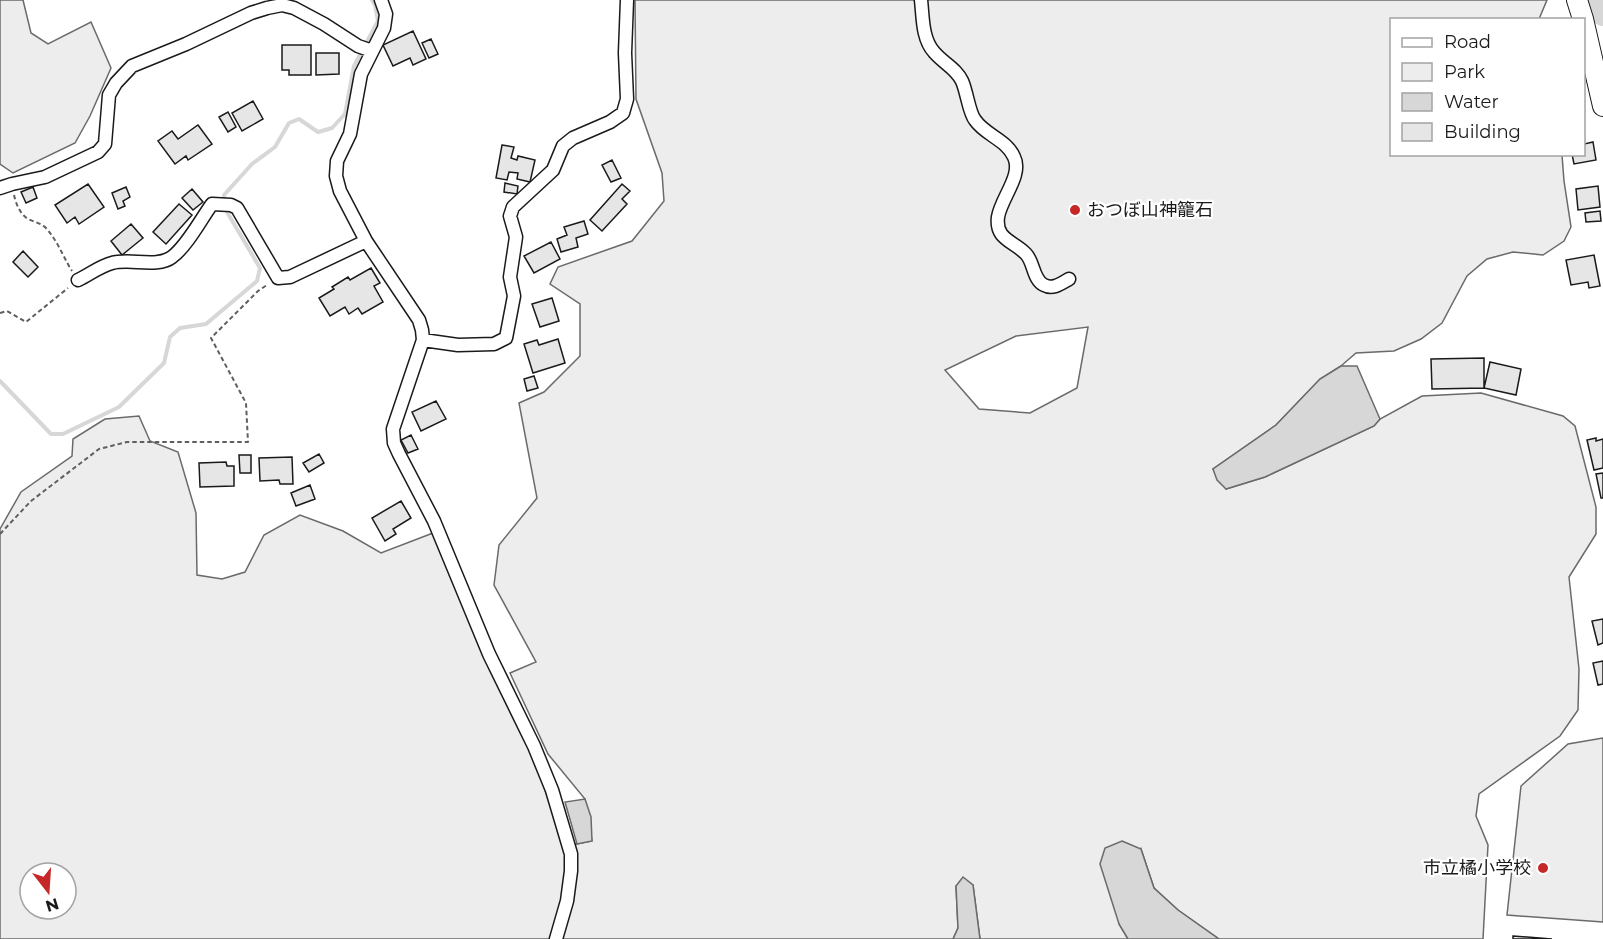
<svg xmlns="http://www.w3.org/2000/svg" width="1603" height="939" font-family="Montserrat,'Noto Sans JP',sans-serif">
	<rect width="100%" height="100%" fill="#fff"/>
	<path fill="#ededed" stroke="#6a6a6a" stroke-width="1.5" fill-rule="evenodd" d="M0,0h23l8,33 17,11 43,-22 20,46 -21,48 -15,27 -62,30 -13,-9z
		M635,0h912l-8,19 -147,1v134l170,1 2,26 7,46 -7,14 -21,14 -30,-3 -26,7 -20,17 -25,47 -21,16 -27,12 -38,2 -15,13 -21,13 -44,46 -63,44 13,20 39,-12 109,-51 6,-7 42,-23 59,-3 82,23 12,10 21,81v27l-27,43 10,92 -1,41 -18,26 -81,58 -3,22 12,29 -5,94h-264l-41,-29 -24,-22 -13,-39 -22,75 9,15h-148l-7,-54 -17,1 2,42 -5,11h-953v-410l21,-37 51,-36 1,-17 32,-20 34,-3 11,25 28,11 18,61 1,62 25,4 23,-7 19,-37 36,-20 43,16 38,22 52,-20 98,215 32,96h14l15,-3 -7,-42 -37,-45 -38,-81 26,-11 -42,-77 5,-40 38,-47 -18,-95 25,-11 36,-36v-52l-30,-20 8,-17 74,-26 32,-40 -2,-28 -26,-74zM1088,327l-11,61 -47,25 -51,-4 -34,-39 71,-34zM30,873h36v36h-36z
		M1603,738v184l-96,-7 14,-129 47,-42z"/>
	<path fill="#d7d7d7" stroke="#6a6a6a" stroke-width="1.5" d="M1341,366h16l23,53 -6,7 -109,51 -39,12 -9,-9 -4,-11 63,-44 44,-46z
		M585,799l6,18 1,24 -15,3 -12,-42z
		M1122,841l19,8 13,39 24,22 41,29h-91l-9,-15 -19,-60 5,-16z
		M963,877l10,8 7,54h-27l5,-11 -2,-42z"/>
	<g fill="none" stroke-linecap="round" stroke-linejoin="round">
		<path stroke="#d7d7d7" stroke-width="4" d="M0,381l51,53h12l56,-27 45,-44 6,-26 10,-9 26,-4 51,-43 3,-13 -33,-56 -3,-17 28,-31 23,-17 14,-24 10,-4 19,13 14,-4 13,-14 9,-48 24,-45 -3,-16 -3,-5"/>
		<path stroke="#d7d7d7" stroke-width="24" d="M1598,0l5,14"/>
	</g>
	<path fill="#e6e6e6" stroke="#1a1a1a" stroke-width="1.5" d="M413,31l13,28 -13,6 -3,-7 -17,8 -10,-21z
		M431,39l7,15 -9,4 -7,-15z
		M282,45h29v30h-22v-5h-7z
		M316,53h23v21l-23,1z
		M253,101l10,18 -21,12 -10,-18z
		M228,112l8,15 -8,5 -9,-15z
		M198,125l14,19 -24,16 -2,-4 -11,8 -17,-23 14,-10 6,8z
		M1593,142l3,18 -22,4 -2,-10h12v-10z
		M502,145l12,2 -3,11 6,2 1,-4 17,4 -5,22 -13,-3 1,-6 -9,-1 -2,8 -11,-2z
		M612,160l9,18 -10,4 -9,-17z
		M505,183l13,3 -1,8 -13,-2z
		M88,184l16,23 -25,17 -4,-7 -8,6 -12,-18z
		M622,184l8,7 -8,8 5,5 -25,27 -12,-11z
		M1598,186l2,21 -22,3 -2,-21z
		M33,187l4,11 -11,5 -5,-11z
		M126,187l4,10 -7,4 2,5 -7,3 -6,-16z
		M192,189l11,13 -10,8 -11,-12z
		M179,204l13,11 -26,29 -13,-12z
		M1600,211l1,10 -15,1 -1,-9z
		M584,221l4,13 -12,4 2,9 -17,5 -4,-13 10,-4 -3,-8z
		M131,224l12,14 -21,17 -11,-14z
		M551,242l9,17 -26,14 -10,-17z
		M23,251l15,16 -10,10 -15,-15z
		M1594,255l6,31 -11,2 -1,-6 -17,3 -5,-25z
		M371,268l9,15 -6,3 9,16 -21,12 -4,-6 -9,6 -4,-7 -15,9 -11,-18 15,-9 -2,-2 16,-10 2,3z
		M552,298l7,23 -19,6 -8,-23z
		M558,339l7,24 -32,10 -9,-29 13,-4 2,5z
		M1484,358v30l-52,1 -1,-30z
		M1490,362l31,7 -5,26 -32,-7z
		M534,376l4,12 -11,3 -3,-12z
		M436,401l10,18 -25,12 -9,-19z
		M411,435l7,14 -10,4 -7,-13z
		M1596,438v3l7,-2v29l-9,2 -7,-30z
		M319,454l5,9 -15,9 -6,-9z
		M239,455h12v18h-11z
		M292,457l1,27h-13l-1,-4 -19,1 -1,-23z
		M226,462l1,4h7v20l-34,1 -1,-24z
		M1603,473v25h-2l-5,-24z
		M310,485l5,14 -19,7 -5,-13z
		M401,501l10,17 -18,11 3,5 -11,7 -13,-23z
		M1603,619v24l-5,2 -6,-24z
		M1603,661v23l-5,1 -5,-22z
		M1513,936l39,3h-39z"/>
	<g fill="none" stroke-linecap="round" stroke-linejoin="round">
		<g stroke="#1a1a1a" stroke-width="15">
			<path id="minor" d="M381,0l5,14 -2,14 -23,46 -11,60 -13,27 -1,15 4,15 26,50 53,79 3,10 1,10 -30,89 1,14 5,11 35,67 55,133 45,92 18,44 19,64v17l-4,30 -11,38
				M921,0c2,17 1,39 13,52 9,11 22,16 28,29 5,11 7,32 13,39 10,15 32,20 39,37 9,18 -13,41 -16,60 -3,23 16,24 28,37 8,8 7,26 18,31 9,5 18,-2 25,-6
				M0,188l12,-4 33,-7 53,-25 7,-8 4,-49 7,-12 16,-17 54,-22 65,-31 16,-5 15,-3 12,3 30,16 34,22 14,5
				M78,280c11,-5 22,-14 34,-17 17,-5 46,5 60,-6 15,-11 29,-38 40,-53l19,1 6,3 41,70 12,-1 76,-36
				M423,340l35,5 36,-1 12,-6 8,-42 -4,-19 6,-40 -6,-21 3,-9 40,-37 10,-24 10,-8 37,-16 13,-9 4,-14 -2,-46 2,-53"/>
		</g>
		<g stroke="#1a1a1a" stroke-width="22">
			<path id="trunk" d="M1577,0l6,19 20,87"/>
		</g>
		<path stroke="#5f5f5f" stroke-width="2" stroke-dasharray="4.5 3" stroke-linecap="butt" d="M14,195c2,9 6,19 14,24 6,3 12,4 17,8 13,14 17,28 27,44
			M0,313l7,-2 19,11 42,-34
			M0,534l31,-33 68,-52 28,-7h121l-2,-39 -35,-65 47,-47 9,-6"/>
		<use href="#minor" stroke="#fff" stroke-width="12"/>
		<use href="#trunk" stroke="#fff" stroke-width="20"/>
	</g>
	<g fill="#c62828" stroke="#fff" stroke-width="2">
		<circle cx="1075" cy="210" r="6"/>
		<circle cx="1543" cy="868" r="6"/>
	</g>
	<g text-anchor="middle" dominant-baseline="central" stroke-width="4.5" stroke-linejoin="round" paint-order="stroke">
		<g font-size="18" fill="#1a1a1a" stroke="#fff" text-anchor="start">
			<text x="1087" y="210">おつぼ山神籠石</text>
			<text x="1531" y="868" text-anchor="end">市立橘小学校</text>
		</g>
	</g>
	<rect x="1390" y="18" width="195" height="138" fill="#ffffff" stroke="#a3a3a3" stroke-width="1.5"/>
	<rect x="1402" y="38" width="30" height="9" fill="#ffffff" stroke="#a3a3a3" stroke-width="1.5"/>
	<text x="1444" y="48" font-size="18" fill="#1a1a1a">Road</text>
	<rect x="1402" y="63" width="30" height="18" fill="#ededed" stroke="#a3a3a3" stroke-width="1.5"/>
	<text x="1444" y="78" font-size="18" fill="#1a1a1a">Park</text>
	<rect x="1402" y="93" width="30" height="18" fill="#d7d7d7" stroke="#a3a3a3" stroke-width="1.5"/>
	<text x="1444" y="108" font-size="18" fill="#1a1a1a">Water</text>
	<rect x="1402" y="123" width="30" height="18" fill="#e6e6e6" stroke="#a3a3a3" stroke-width="1.5"/>
	<text x="1444" y="138" font-size="18" fill="#1a1a1a">Building</text>
	<g transform="translate(48 891) rotate(163)"><circle r="28" fill="#ffffff" stroke="#a3a3a3" stroke-width="1.5"/>
	<path d="M0-4.5L10 22L0 15L-10 22Z" fill="#c62828"/>
	<text y="-9" font-size="16" font-weight="bold" text-anchor="middle" fill="#1a1a1a">N</text>
	</g>
</svg>
